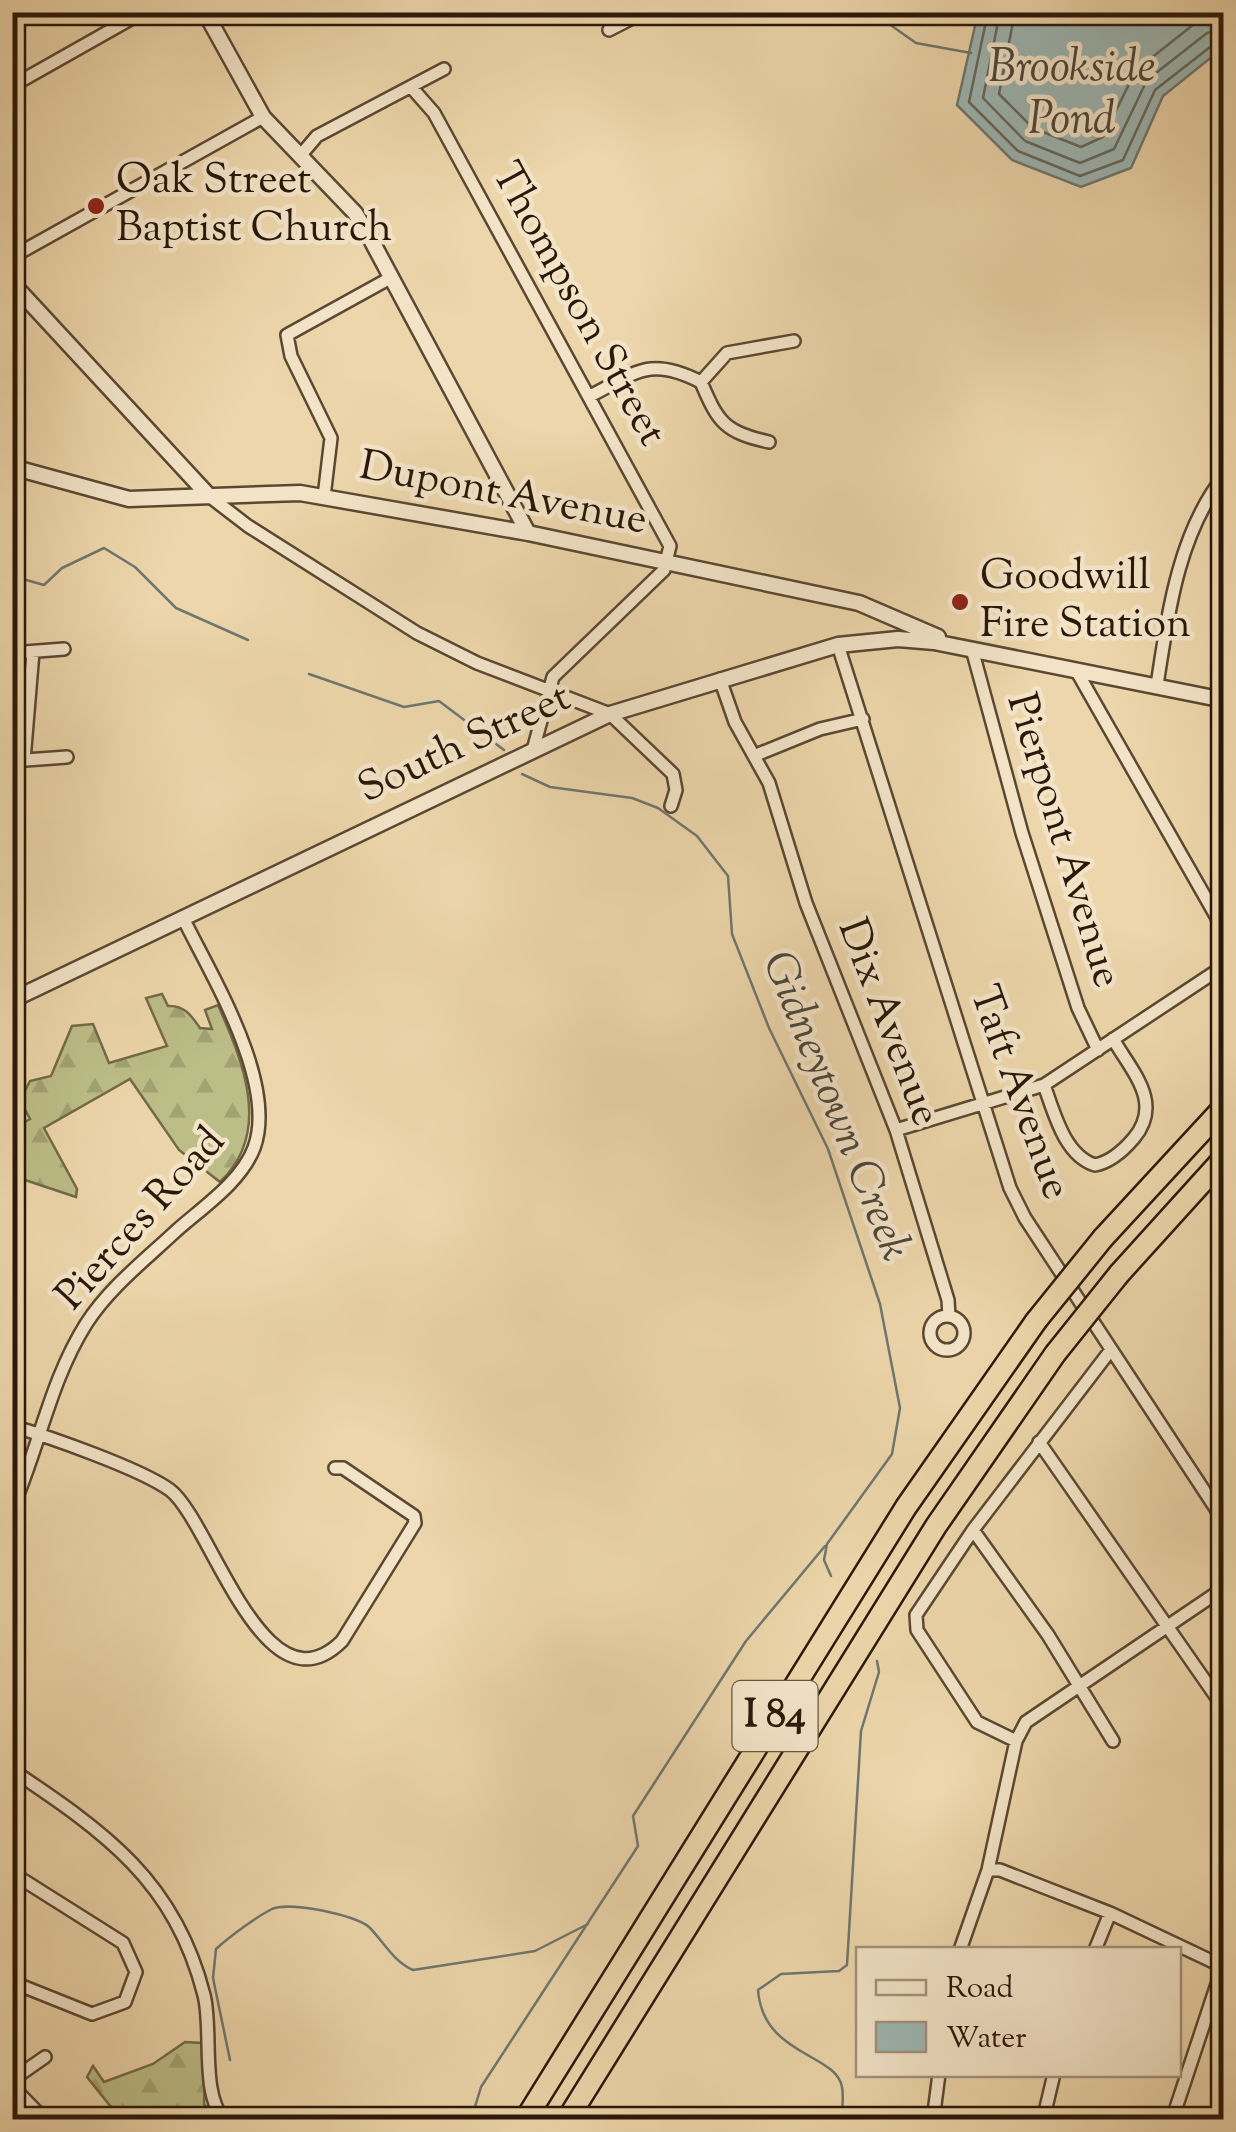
<svg xmlns="http://www.w3.org/2000/svg" width="1236" height="2132" font-family="'Sorts Mill Goudy',serif">
	<defs>
		<pattern id="forest-firs" width="22" height="20" patternUnits="userSpaceOnUse" patternTransform="scale(2.5)"><rect width="22" height="20" fill="#bcbd87"/><path d="M5 1l3.5 6h-7zM16 11l3.5 6h-7z" fill="#a2a273"/></pattern>
	</defs>
	<rect width="100%" height="100%" fill="#edd6ab"/>
	<filter id="stains"><feTurbulence type="fractalNoise" baseFrequency=".002" numOctaves="4"/><feColorMatrix values="0 0 0 0 .2 0 0 0 0 .09 0 0 0 0 .02 0 0 0 .5 -.17"/></filter>
	<radialGradient id="worn" r=".72"><stop offset=".6" stop-color="#630" stop-opacity="0"/><stop offset="1" stop-color="#630" stop-opacity=".3"/></radialGradient>
	<path fill="url(#forest-firs)" stroke="#736a48" stroke-width="2.5" d="M162,994l6,12c16,-1 23,9 32,22l12,1 -7,-19 13,-5c26,59 54,128 2,177l-41,-32 -49,-71 -86,49 33,61 -1,8 -63,-21 -1,-47 18,-10 -10,-19 10,-19 21,-5 21,-50 21,-2 16,39 58,-17 -21,-48z
		M185,2042l17,1 4,11 -2,50 11,15h-110l6,-12 -24,-30 6,-11 11,16 49,-18z"/>
	<path fill="#9db7b4" stroke="#6f7770" stroke-width="2.5" d="M978,13h245v35l-60,48 -32,72 -50,19 -69,-27 -55,-55z"/>
	<g fill="none" stroke-linecap="round" stroke-linejoin="round">
		<path stroke="#64685e" stroke-width="2.5" d="M988,12l-19,90 49,49 62,25 43,-16 32,-70 59,-46 10,-2
			M1000,12l-17,86 42,43 55,22 34,-14 33,-69 60,-47 17,-4
			M1015,12l-16,82 34,34 48,19 22,-10 33,-67 62,-49 26,-7"/>
		<path stroke="#6f7770" stroke-width="2.5" d="M872,12l44,31 55,10
			M12,576l32,9 18,-17 42,-20 31,19 41,41 72,32
			M309,674l95,33 35,-6 65,49
			M522,774l28,13 82,11 26,10 39,28 31,40 4,58 37,94 59,121 52,155 20,104 -8,46 -65,90 -3,16 7,16
			M230,2060l-17,-82 3,-29c13,-12 40,-32 56,-40 17,-8 84,6 97,18 15,15 24,34 44,43l122,-19 53,-27
			M471,2120l10,-33 157,-241 -5,-30 113,-175 79,-95
			M841,2120c1,-10 3,-23 1,-33 -6,-34 -79,-31 -84,-97l23,-16 58,-3 8,-6 14,-234 18,-59 -2,-11"/>
		<g stroke="#5b4832" stroke-width="16">
			<path id="minor" d="M609,30l35,-18
				M12,86l131,-74
				M412,88l22,25 236,433 -6,24 -111,107 -20,73
				M300,156l17,-20 127,-67
				M12,257l251,-140
				M701,382l26,-29 67,-12
				M590,396c47,-24 60,-40 111,-14 17,40 23,50 68,60
				M209,496l39,30 169,107 60,30 133,51 63,60 3,16 -5,16
				M324,497l7,-59 -40,-82 -4,-21 105,-58
				M838,645l172,543 15,30 199,303
				M972,649l50,184 56,175 20,42
				M12,653l52,-4
				M1076,670l148,260
				M720,679l15,43 34,61 37,120 90,227 52,170 1,16
				M1157,685c11,-71 21,-151 67,-209
				M756,755l64,-26 43,-10
				M24,760l9,-108
				M12,761l55,-4
				M1044,1085c10,27 20,70 51,80 16,-3 28,-14 39,-27 29,-35 -1,-65 -21,-99
				M896,1130l148,-45 180,-119
				M1224,1208v20
				M930 1333a17 17 0 1 1 34 0a17 17 0 1 1-34 0Z
				M12,1426c38,11 129,43 158,64 41,31 94,228 172,151l73,-118 -1,-7 -71,-48h-8
				M1039,1442l185,266
				M12,1509c27,-61 38,-128 74,-185 23,-36 59,-64 90,-93 27,-24 65,-49 78,-83 24,-65 -43,-173 -71,-230
				M973,1530l75,105 65,106
				M1016,1741l-39,-19 -60,-92 -1,-15 57,-85 137,-179
				M12,1770c93,62 163,111 192,225 9,35 -4,101 21,125
				M988,1870h12l110,43 114,54
				M12,1873l111,70 13,29 -11,30 -33,12 -80,-32
				M960,1950l28,-80 28,-129 10,-19 198,-134
				M1095,1950l15,-37
				M12,2080l33,-23
				M12,2086l33,34
				M933,2120l6,-46
				M1043,2120l11,-46
				M1172,2120l51,-154"/>
		</g>
		<g stroke="#5b4832" stroke-width="19">
			<path id="tertiary" d="M205,12l58,105 92,96 13,21 160,299
				M12,283l197,213
				M12,467l117,32 171,-6 228,40 331,70 79,34
				M12,1000l598,-286 228,-69 60,-6 36,3 290,58"/>
		</g>
		<g stroke="#2a1809" stroke-width="25">
			<path id="motorway" d="M1103,1238l121,-131
				M1119,1274l105,-116
				M525,2120l381,-613 130,-186
				M567,2120l369,-594 119,-172"/>
		</g>
		<use href="#minor" stroke="#f3e4c8" stroke-width="11"/>
		<use href="#tertiary" stroke="#f3e4c8" stroke-width="14"/>
		<use href="#motorway" stroke="#edd6ab" stroke-width="20"/>
		<g stroke="#2a1809" stroke-width="25" stroke-linecap="butt">
			<path id="motorway-bridge" d="M1036,1321l67,-83
				M1055,1354l64,-80"/>
		</g>
		<use href="#motorway-bridge" stroke="#edd6ab" stroke-width="20"/>
	</g>
	<g fill="#8f2418" stroke="#f3e4c8" stroke-width="4">
		<circle cx="96" cy="206" r="10"/>
		<circle cx="960" cy="602" r="10"/>
	</g>
	<g text-anchor="middle" dominant-baseline="central" stroke-width="9" stroke-linejoin="round" paint-order="stroke">
		<rect fill="#f3e4c8" stroke="#665542" stroke-width="2.5" x="732.5" y="1681" width="85" height="70" rx="8"/>
		<g font-size="40" font-weight="bold" fill="#2a1809">
			<text x="775" y="1716">I 84</text>
		</g>
		<g font-size="42" fill="#2a1809" stroke="#f3e4c8" text-anchor="start">
			<text x="116" y="182">Oak Street<tspan x="116" dy="48">Baptist Church</tspan></text>
			<text x="980" y="578">Goodwill<tspan x="980" dy="48">Fire Station</tspan></text>
		</g>
		<g font-size="42" fill="#2a1809" stroke="#f3e4c8">
			<text transform="translate(577 305) rotate(61)">Thompson Street</text>
			<text transform="translate(503 495) rotate(11)">Dupont Avenue</text>
			<text transform="translate(465 745) rotate(-25)">South Street</text>
			<text transform="translate(1062 841) rotate(73)">Pierpont Avenue</text>
			<text transform="translate(887 1023) rotate(69)">Dix Avenue</text>
			<text transform="translate(1018 1093) rotate(70)">Taft Avenue</text>
			<text transform="translate(142 1220) rotate(-48)">Pierces Road</text>
		</g>
		<g font-size="45" font-style="italic" fill="#4c483c" stroke="#f3e4c8">
			<text x="1072" y="69">Brookside<tspan x="1072" dy="52">Pond</tspan></text>
			<text transform="translate(834 1107) rotate(68)">Gidneytown Creek</text>
		</g>
	</g>
	<rect width="1236" height="2132" fill="none" stroke="#edd6ab" stroke-width="50"/>
	<rect x="15" y="15" width="1206" height="2102" fill="none" stroke="#2a1809" stroke-width="5"/>
	<rect x="25" y="25" width="1186" height="2082" fill="none" stroke="#2a1809" stroke-width="2.5"/>
	<rect x="856" y="1947" width="325" height="130" fill="#f3e4c8" stroke="#a3927c" stroke-width="2.5"/>
	<rect x="876" y="1980" width="50" height="15" fill="#f3e4c8" stroke="#a3927c" stroke-width="2.5"/>
	<text x="946" y="1997" font-size="30" fill="#2a1809">Road</text>
	<rect x="876" y="2022" width="50" height="30" fill="#9db7b4" stroke="#a3927c" stroke-width="2.5"/>
	<text x="946" y="2047" font-size="30" fill="#2a1809">Water</text>
	<rect width="100%" height="100%" filter="url(#stains)"/>
	<rect width="100%" height="100%" fill="url(#worn)"/>
</svg>
